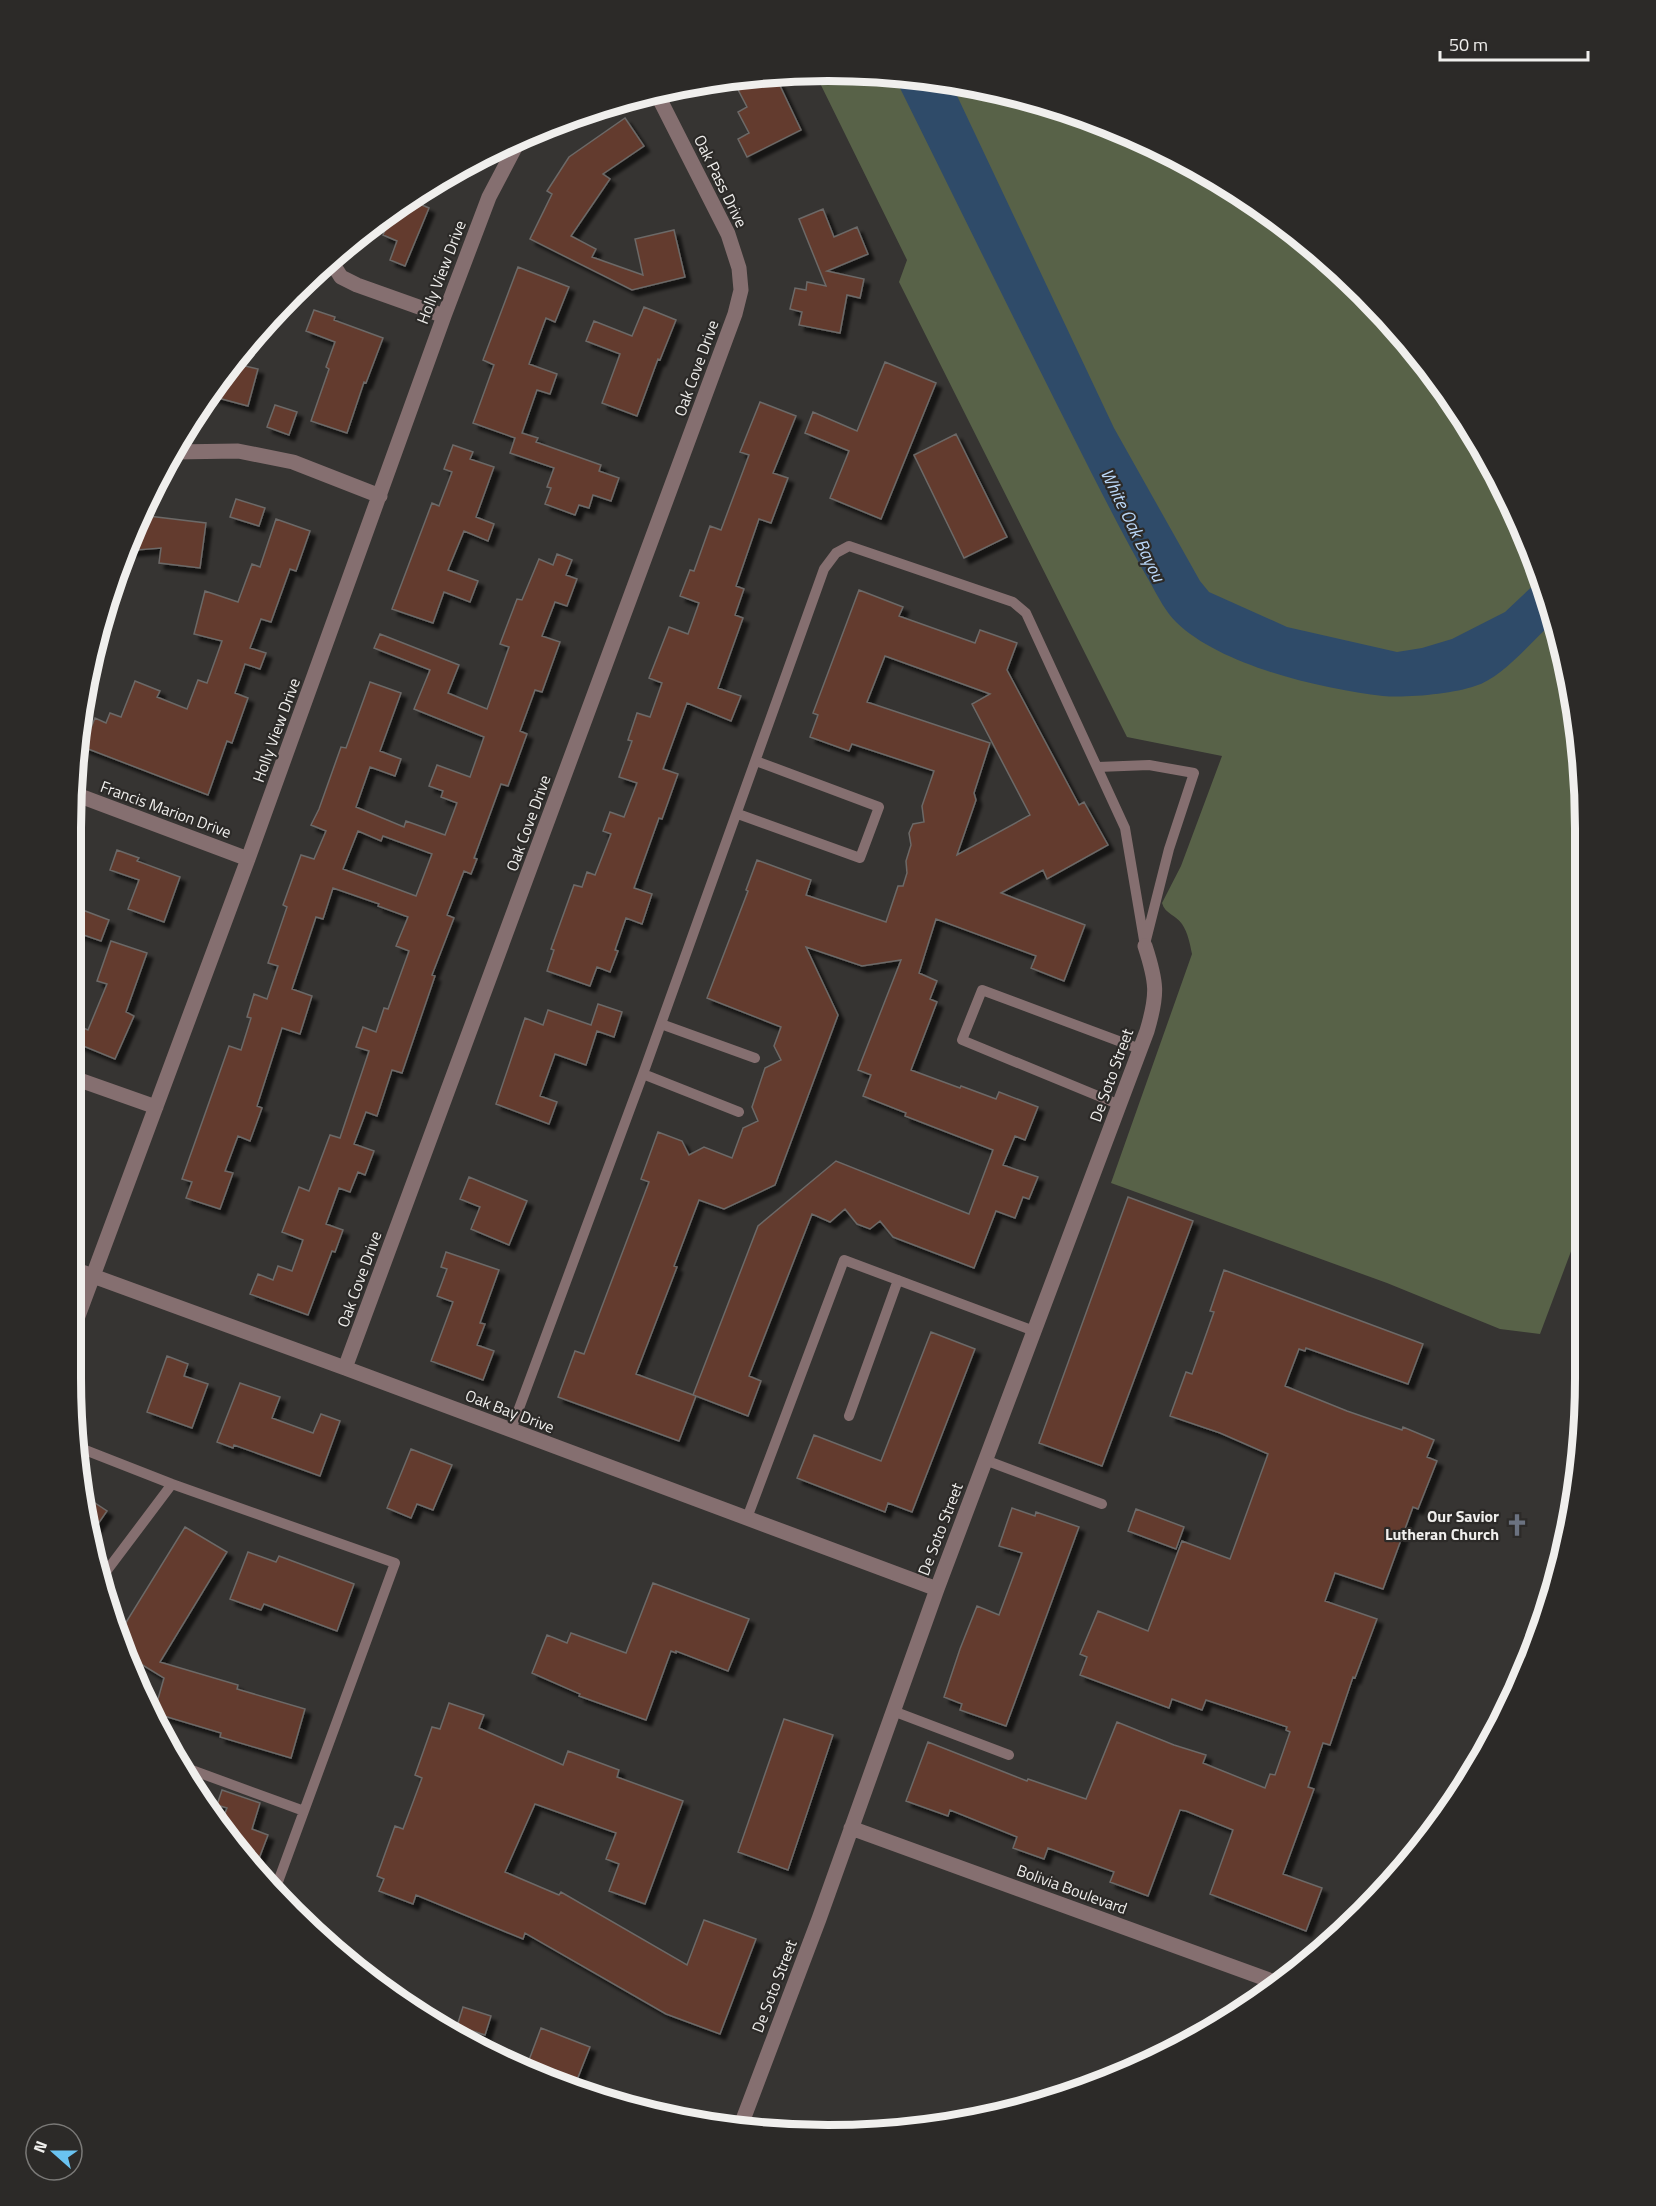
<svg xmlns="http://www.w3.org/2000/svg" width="1656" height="2206" font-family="'Titillium Web',sans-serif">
	<defs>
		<filter id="shadow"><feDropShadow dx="5.5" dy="5.5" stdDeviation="1.5" flood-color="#0009"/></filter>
	</defs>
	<rect width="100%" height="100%" fill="#363432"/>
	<path fill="#586248" d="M815,73l112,4 145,34 135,61 121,87 101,108 99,171 51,191 3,493 -42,112 -40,-5 -113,-46 -276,-100 81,-229c-2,-10 -4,-21 -10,-30 -6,-9 -17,-10 -20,-21l19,-37 41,-110 -95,-19 -228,-455 8,-22z"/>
	<path fill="#2f4b69" d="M894,76l33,1 24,6 163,345 86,153 9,11 78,35 110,25 25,-4 30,-9 53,-27 34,-32 12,44c-21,19 -49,54 -76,62 -22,8 -69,12 -92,10 -61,-7 -162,-30 -207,-74 -10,-10 -18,-25 -25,-38 -21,-36 -40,-73 -59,-110 -67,-132 -132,-265 -198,-398z"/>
	<path fill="#633b2d" stroke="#6c6967" stroke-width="1.5" fill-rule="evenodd" filter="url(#shadow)" d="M774,73l27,57 -54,27 -9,-18 11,-6 -11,-21 9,-5 -14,-27z
		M625,118l19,28 -41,28 7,5 -39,57 25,13 -4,8 51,18 -8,-36 39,-9 11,47 -53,13 -102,-51 22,-45 -5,-3 22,-34z
		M410,200l19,8 -24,58 -15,-6 7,-19 -14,-6 10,-24z
		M823,209l11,28 23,-10 11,27 -41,17 37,8 -4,19 -13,-3 -7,38 -41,-8 3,-13 -12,-3 5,-21 11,2 1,-8 19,4 -27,-67z
		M518,267l51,20 -14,35 -9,-4 -17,46 28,10 -7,20 -13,-4 -15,43 16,5 -2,4 65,23 -2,6 20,7 -8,23 -18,-6 -4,13 -10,-3 -4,10 -30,-11 6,-16 -4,-1 7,-19 -44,-15 5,-15 -42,-15 21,-58 -11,-5z
		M644,307l32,13 -16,40 -2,-1 -21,57 -35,-13 18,-49 -34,-13 8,-20 38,15z
		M314,310l21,7 -1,3 49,18 -17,45 -2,-1 -17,51 -36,-12 18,-52 -3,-2 9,-25 -29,-11z
		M885,362l51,21 -55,136 -51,-21 19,-47 -44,-18 8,-21 44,19z
		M232,363l26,6 -10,37 -41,-11z
		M760,402l36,14 -23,57 15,5 -17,45 -12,-4 -23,67 8,3 -9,26 8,3 -25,70 23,8 -10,25 -44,-18 -24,66 15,5 -16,45 -3,-1 -25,70 18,6 -10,30 -16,-6 -11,32 3,1 -8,21 -13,-5 -7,19 -43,-15 7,-21 -3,-1 23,-64 8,2 5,-15 8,3 16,-41 -8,-3 7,-19 14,5 13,-34 -18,-6 13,-36 -4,-1 9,-27 13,4 12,-34 -13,-5 20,-51 19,7 11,-31 -19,-7 10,-26 4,1 16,-45 11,4 28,-75 -9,-3z
		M275,405l22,7 -8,23 -22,-8z
		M956,434l51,103 -43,21 -50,-103z
		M453,445l20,7 -3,7 24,8 -18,50 18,7 -6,17 -24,-10 -16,39 30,11 -8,21 -26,-10 -11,31 -41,-14 40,-106 7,3 13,-34 -8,-3z
		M236,499l29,9 -6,18 -29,-9z
		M140,515l66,8 -6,45 -41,-5 2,-15 -37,3z
		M276,519l34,12 -14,40 -6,-2 -19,53 -10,-3 -11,29 16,5 -6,16 -15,-5 -10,29 13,5 -16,45 -5,-2 -19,54 -125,-48 12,-29 11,5 4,-10 11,4 14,-36 25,10 -3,6 30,12 11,-29 9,3 15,-42 -28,-7 11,-43 33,11 14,-38 8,3z
		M557,554l15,6 -6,15 11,4 -10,27 -12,-4 -13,34 18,6 -18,50 -7,-2 -15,41 7,3 -19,52 -7,-2 -27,74 3,1 -6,15 -7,-3 -17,44 7,3 -22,57 3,1 -33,97 -10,-3 -15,46 -11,-4 -12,32 20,7 -9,24 -7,-3 -8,20 -11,-4 -13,36 17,6 -8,22 -3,-1 -24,64 -58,-21 8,-20 15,6 5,-14 14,5 11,-31 -21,-8 17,-45 10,4 21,-56 10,3 29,-87 -13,-4 7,-20 13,5 8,-24 4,1 21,-58 -13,-5 12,-29 -30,-11 1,-2 -46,-16 -10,31 -7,-2 -24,72 20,7 -12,38 -18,-6 -25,78 5,2 -12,33 -12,-5 -13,35 8,2 -13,36 -34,-11 6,-16 -10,-3 47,-133 12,4 10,-32 -4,-1 7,-23 13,5 11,-33 -10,-3 19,-56 -4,-2 18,-50 13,4 12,-28 -15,-6 8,-16 22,-62 5,1 24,-66 31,11 -21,58 21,8 -6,17 -25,-9 -14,40 48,20 2,-6 39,14 12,-32 -16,-6 2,-6 -14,-5 8,-21 33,12 14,-40 -70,-28 16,-39 -56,-22 6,-14 79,31 -11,28 39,16 22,-62 -9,-3 17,-45 5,1 17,-41 14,6zM358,831l23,10 2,-5 49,18 -16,42 -73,-27z
		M859,590l44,17 -4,9 76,27 5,-13 37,13 -10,27 72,135 5,-3 24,43 -61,34 -4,-9 -42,23 84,32 -21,56 -33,-13 5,-12 -100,-37 -17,54 18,8 -7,18 7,3 -26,68 49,18 1,-2 35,13 3,-7 39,15 -13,33 -10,-4 -12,29 35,12 -9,22 -6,-2 -8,21 -19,-7 -22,57 -81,-31 -13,-16 -10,8 -13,-5 -12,-15 -15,13 -18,-8 -63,162 12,5 -13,35 -52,-20 -17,45 -121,-44 17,-46 9,3 65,-172 -8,-3 17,-47 24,9 7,14 15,-8 28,11 11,-30 15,-7 -6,-14 13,-39 16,-8 -7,-14 7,-19 -74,-29 41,-107 -2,-1 11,-30 54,20 -5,15 80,27 12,-36h5l4,-13 -1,-12 5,-16 -2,-12 4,-9 11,-2 -2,-16 12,-35 -82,-27 -3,7 -39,-14 8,-22 -5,-2zM885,656l105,38 -18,10 58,111 -73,40 19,-55 -2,-7 16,-50 -123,-41zM806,947l56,19 39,-6 -43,110 13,5 -8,21 43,17 -1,3 88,34 -24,64 -133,-53 -78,65 -65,169 3,1 -60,-22 41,-107 -3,-1 25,-66 25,9 51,-24 63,-170z
		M117,850l22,8 -2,3 43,16 -16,45 -36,-13 11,-29 -29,-10z
		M72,906l37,14 -8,21 -29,-10z
		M111,941l36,12 -21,59 8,4 -19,43 -44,-18v-18l17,7 19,-46 -10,-3z
		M598,1004l24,8 -8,25 -17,-6 -11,34 -31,-11 -15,42 17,6 -8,22 -53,-20 29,-86 18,7 5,-15 43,15z
		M469,1177l58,24 -18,44 -38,-16 9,-22 -20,-8z
		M1128,1197l65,24 -91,245 -63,-23z
		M446,1252l53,18 -19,53 5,1 -8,21 17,6 -11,29 -52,-19 22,-59 -16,-6 10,-27 -6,-2z
		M1224,1270l199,74 -15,40 -102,-36 -1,3 -6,-2 -14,37 62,25 55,19 1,-3 31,13 -7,17 10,4 -19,48 -5,-2 -30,82 -48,-16 -10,28 52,18 -22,59 -2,-1 -23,68 -7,-2 -15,44 6,2 -31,85 39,14 -16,43 -96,-37 23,-64 -47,-19 -6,-1 -32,86 -38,-14 4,-10 -66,-24 -4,11 -31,-11 4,-11 -67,-27 -2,6 -42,-15 22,-59 99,39 1,-2 58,20 31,-77 57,23 32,10 -3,8 62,25 5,-14 5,1 15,-43 -4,-2 1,-3 -81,-27 -4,10 -30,-11 -3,9 -89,-33 7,-18 -7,-3 18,-43 50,20 34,-90 48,18 38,-105 -48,-21 -50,-17 16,-44 6,2 22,-62 -4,-1z
		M931,1332l44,17 -63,163 -24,-9 -3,9 -88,-34 17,-43 67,26z
		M167,1356l21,8 -4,12 24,8 -16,44 -45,-16z
		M240,1383l40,14 -8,21 41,15 8,-19 19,7 -20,55 -86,-31 -1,3 -16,-6z
		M411,1449l41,16 -19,45 -16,-6 -6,14 -24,-10z
		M86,1497l21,14 -16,23 -2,-15z
		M1012,1508l23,8 1,-4 43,15 -73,199 -46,-16 2,-6 -18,-7 16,-48 17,-43 22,9 23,-62 -23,-7z
		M1136,1509l48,18 -8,22 -48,-18z
		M185,1527l42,25 -67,110 78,23 -1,4 68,20 -14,49 -71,-21 1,-4 -67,-20 10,-35 -33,-20 -11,-26z
		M248,1552l28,10 3,-6 75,28 -17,47 -73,-27 -3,6 -31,-11z
		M653,1583l96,36 -21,52 -52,-20v2l-5,-2 -25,69 -67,-24 1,-2 -48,-21 15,-38 20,8 4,-10 55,20z
		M449,1703l35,12 -5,13 84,37 5,-14 51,19 -2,7 66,24 -38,103 -36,-13 10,-27 -13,-5 10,-26 -81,-29 -30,68 54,23 2,-3 126,73 17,-45 52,19 -36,95 -54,-20 -141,-81 -2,6 -107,-44 -3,9 -34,-13 5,-12 -7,-3 18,-50 8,3 19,-51 -7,-3 17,-48 8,2z
		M784,1719l49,16 -45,135 -50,-18z
		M222,1790l38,13 -8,26 16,6 -13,34 -28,-30 -8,-11 8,-20 -10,-3z
		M463,2007l28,9 -6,19 -28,-9z
		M541,2028l49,19 -15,38 -49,-17z"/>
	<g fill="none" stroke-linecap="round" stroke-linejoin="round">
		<path stroke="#856f70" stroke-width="10" d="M1098,767l51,-2 45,8 -25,76 -23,91
			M738,814l122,44 19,-51 -123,-46
			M661,1024l94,34
			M643,1074l96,38
			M1120,1105l-158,-65 20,-50 158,59
			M849,1416l49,-136
			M511,1430l132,-356 181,-505 12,-16 13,-7 164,56 13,11 99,215 20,118
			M80,1448l92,36 223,79 -120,327
			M985,1460l117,44
			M747,1518l97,-258 190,71
			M99,1581l73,-97
			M893,1711l116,44
			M178,1765l126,46"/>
		<path stroke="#856f70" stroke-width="15" d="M331,261l10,16 16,8 87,31
			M174,452l64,-1 55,11 87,34
			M72,793l176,66
			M71,1077l85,30
			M71,1268l274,100 592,221
			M71,1335l177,-476 196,-543 45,-119 31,-59
			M345,1368l390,-1054 6,-24 -2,-22 -11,-34 -72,-142
			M851,1828l429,156
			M741,2125l78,-206 118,-330 210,-558c11,-37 10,-48 -2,-85"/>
	</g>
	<defs>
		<g id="church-bare" transform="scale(1.8)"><path d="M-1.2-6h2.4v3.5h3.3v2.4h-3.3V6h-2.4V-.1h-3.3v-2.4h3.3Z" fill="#6b7280" stroke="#2c2a28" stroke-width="2.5" paint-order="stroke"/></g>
	</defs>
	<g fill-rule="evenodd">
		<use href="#church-bare" x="1517" y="1525"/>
	</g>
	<g text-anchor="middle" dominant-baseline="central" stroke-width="4.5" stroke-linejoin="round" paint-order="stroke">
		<g font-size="16" fill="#f0efed" stroke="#2c2a28">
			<text transform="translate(721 181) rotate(64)">Oak Pass Drive</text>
			<text transform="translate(441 272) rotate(-69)">Holly View Drive</text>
			<text transform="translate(696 368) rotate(-70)">Oak Cove Drive</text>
			<text transform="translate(276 730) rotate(-70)">Holly View Drive</text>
			<text transform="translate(166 809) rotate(20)">Francis Marion Drive</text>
			<text transform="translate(528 823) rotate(-70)">Oak Cove Drive</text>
			<text transform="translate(1111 1075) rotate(-70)">De Soto Street</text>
			<text transform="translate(359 1279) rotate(-70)">Oak Cove Drive</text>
			<text transform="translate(510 1411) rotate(21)">Oak Bay Drive</text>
			<text transform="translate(940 1529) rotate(-69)">De Soto Street</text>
			<text transform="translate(1072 1889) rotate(20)">Bolivia Boulevard</text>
			<text transform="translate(774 1986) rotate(-69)">De Soto Street</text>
		</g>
		<g font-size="16" font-weight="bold" fill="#f0efed" stroke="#2c2a28" text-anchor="end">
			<text x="1499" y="1516">Our Savior<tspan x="1499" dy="18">Lutheran Church</tspan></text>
		</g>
		<g font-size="18" font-style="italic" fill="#bbd8f9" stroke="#2c2a28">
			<text transform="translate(1133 525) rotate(64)">White Oak Bayou</text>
		</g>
	</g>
	<path d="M0 0H1656V2206H0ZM828 81H828A747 747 0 0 1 1575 828V1378A747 747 0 0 1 828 2125H828A747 747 0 0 1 81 1378V828A747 747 0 0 1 828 81Z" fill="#2c2a28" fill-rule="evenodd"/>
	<path fill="none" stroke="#f0efed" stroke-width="8" d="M828 81H828A747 747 0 0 1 1575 828V1378A747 747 0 0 1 828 2125H828A747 747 0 0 1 81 1378V828A747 747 0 0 1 828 81Z"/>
	<g transform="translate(54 2152) rotate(291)"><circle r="28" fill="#2c2a28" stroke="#7a7977" stroke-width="1.5"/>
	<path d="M0-4.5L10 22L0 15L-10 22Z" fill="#6ac3f1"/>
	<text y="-9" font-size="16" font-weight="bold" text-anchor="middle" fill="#f0efed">N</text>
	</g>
	<path d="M1440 51v9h148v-9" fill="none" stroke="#f0efed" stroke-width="3"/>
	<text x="1449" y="51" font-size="18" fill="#f0efed" stroke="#2c2a28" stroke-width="4.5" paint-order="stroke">50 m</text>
</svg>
